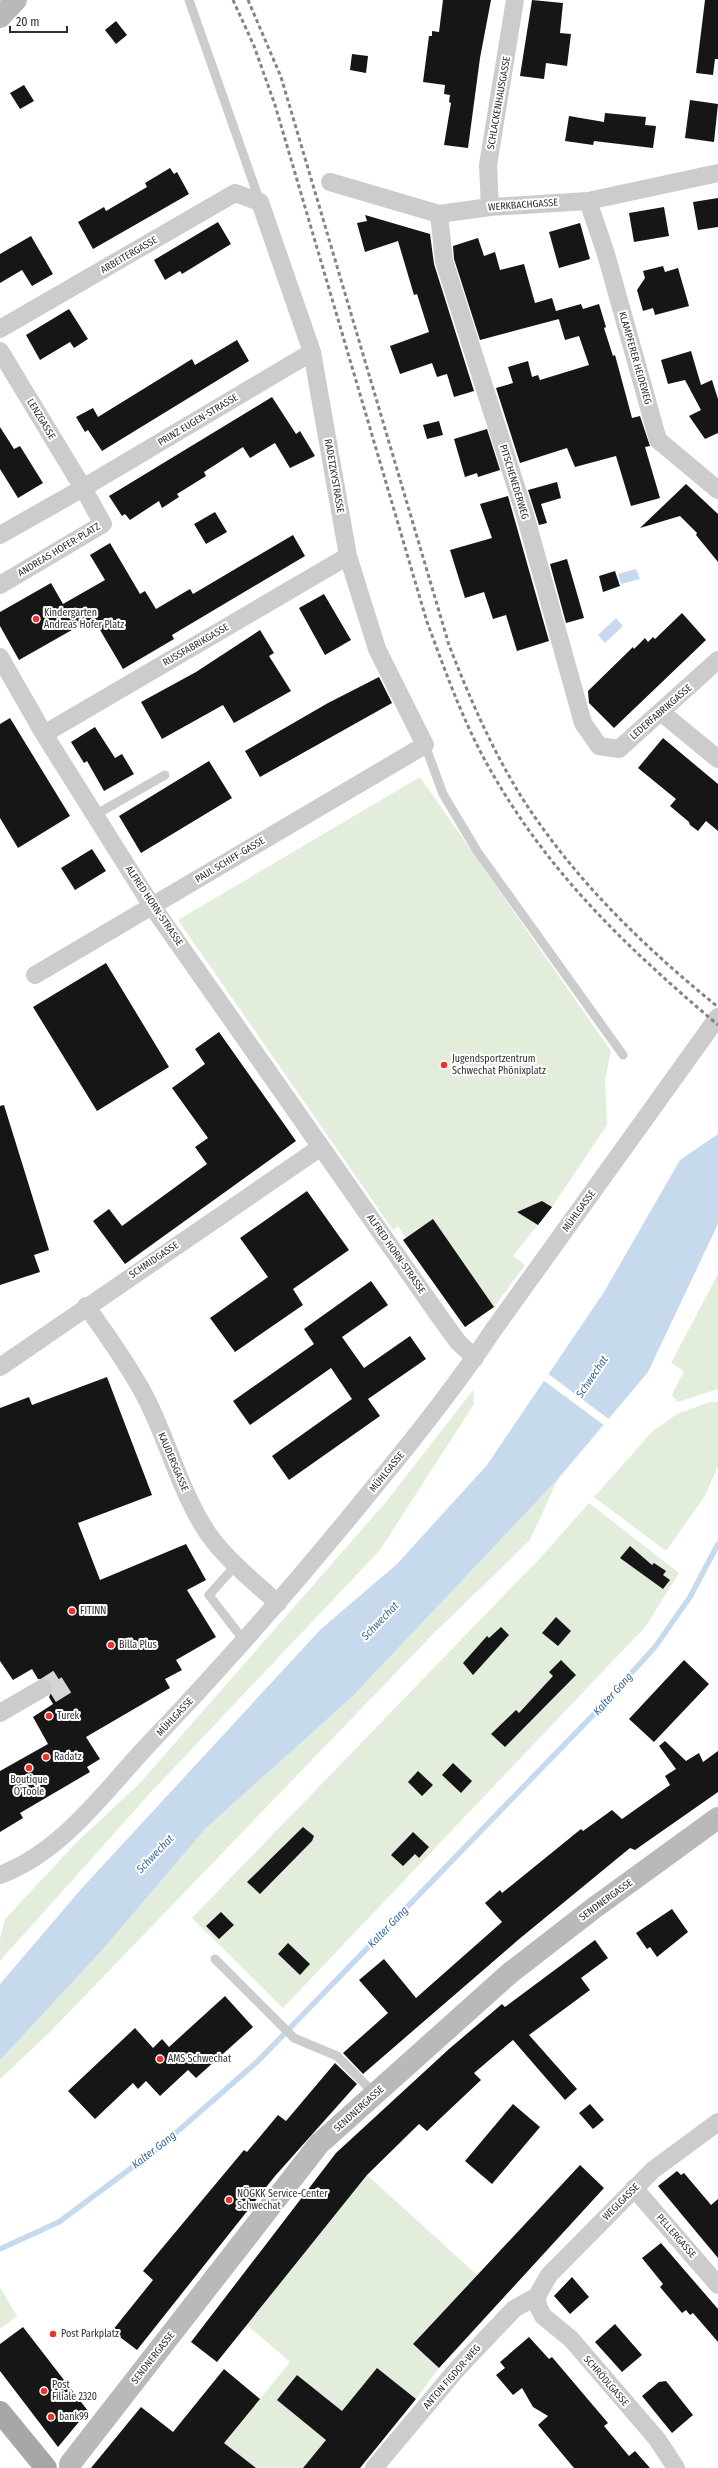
<svg xmlns="http://www.w3.org/2000/svg" width="718" height="2468" font-family="'Fira Sans Condensed',sans-serif">
	<rect width="100%" height="100%" fill="#fff"/>
	<path fill="#e3eddc" d="M420,777l191,274 -6,29 2,45 -55,82 -39,49 12,9 -31,42 -29,20 -62,-87 3,-2 -8,-12 -5,4 -215,-310z
		M718,1274v115l-40,13 -6,-7 12,-24 -13,-8z
		M473,1390l1,14 -94,146 -228,241 -152,170v-22l5,-20 71,-76 63,-59 247,-282z
		M710,1402h8v64l-13,30 -39,55 -72,-54 59,-66 24,-17z
		M558,1479l-28,61 -96,93 -386,401 -48,45v-19l205,-231 147,-132z
		M589,1503l90,70 -33,53 -363,382 -91,-90 350,-362z
		M367,2175l110,100 -64,69 26,24 -23,31 -39,-31 -35,43 -45,-36 -20,25 49,40 -23,28h-47l-32,-25 66,-81 -43,-37z
		M0,2287l17,29 -17,13z"/>
	<path fill="#c7daed" d="M636,569l4,10 -19,5 -3,-10z
		M616,618l7,8 -18,17 -7,-8z
		M718,1134v90l-70,148 -90,107 -206,218 -147,132 -103,121 -102,110v-76l82,-96 239,-259 76,-65 90,-99 117,-173 76,-132z"/>
	<path fill="#fff" d="M547,1373l63,47 -5,6 -62,-46z"/>
	<g fill="none" stroke-linecap="round" stroke-linejoin="round">
		<path stroke="#c7daed" stroke-width="5.5" d="M0,2249l59,-27 103,-77 96,-84 337,-348 60,-66 35,-50 28,-53"/>
	</g>
	<path fill="#161616" d="M443,0h48l-11,58 -12,90 -24,-3 7,-42 -2,-1 1,-7 -6,-1 1,-9 -22,-3 6,-46h3v-5l7,1z
		M532,0l31,3 -3,30 11,1 -4,32 -21,-3 -2,16 -24,-3z
		M705,0h13v59h-3l-2,16 -17,-2z
		M116,21l11,14 -11,9 -11,-14z
		M352,54l16,2 -2,17 -16,-3z
		M24,85l10,16 -14,8 -10,-16z
		M690,100l28,4 -4,38 -29,-4z
		M605,113l41,4 -1,8 11,1 -3,22 -59,-7 -1,4 -28,-4 4,-25 35,6z
		M170,168l4,6 3,-2 12,22 -96,55 -15,-27 26,-15 2,4 41,-24 -2,-4z
		M718,198v29l-20,3 -5,-28z
		M664,207l5,29 -35,6 -5,-29z
		M365,215l65,19 4,30 40,127 -20,6 -7,-23 -10,3 -5,-14 -32,11 -10,-28 39,-14 -12,-38 -3,1 -16,-54 -33,11 -8,-29 10,-2z
		M218,222l13,22 -49,30 -2,-3 -15,9 -11,-20z
		M580,223l10,36 -31,9 -10,-36z
		M31,236l22,38 -21,12 -10,-16 -22,13v-29z
		M478,238l6,18 11,-4 5,18 24,-6 11,39 17,-5 4,13 25,-7 2,5 16,-5 7,23 -2,1 9,28 2,-1 17,63 8,-2 10,30 -5,1 15,51 -29,8 -15,-50 -41,11 -8,-19 -47,15 -24,-75 17,-5 -5,-16 20,-6 4,16 6,-2 2,5 49,-15 -10,-29 -14,4 -8,-27 2,6 -79,21 -26,-81 -1,-13z
		M663,266l2,6 13,-4 11,38 -34,9 -2,-7 -10,3 -6,-21 8,-12 -2,-7z
		M69,309l19,30 -14,9 -4,-6 -30,18 -14,-25z
		M237,340l12,21 -147,90 -14,-21 -3,2 -9,-15 17,-9 5,9 94,-58 3,6z
		M691,351l10,34 11,-5 6,19v34l-13,6 -16,-23 12,-6 -16,-30 -17,4 -7,-24z
		M272,397l24,37 4,-3 15,25 -25,12 -15,-25 -25,15 -7,-11 -39,25 2,4 -29,18 2,3 -17,11 -3,-7 -29,19 -5,-6 -3,2 -13,-20z
		M439,421l4,14 -16,4 -4,-14z
		M0,427l14,22 6,-3 23,37 -25,15 -18,-29z
		M487,429l13,41 -22,7 -1,-4 -12,4 -11,-38z
		M557,482l4,16 -20,6 6,19 -8,2 -11,-35z
		M686,484l32,30v48l-22,-27 1,-2 -17,-17 -40,12z
		M508,496l41,145 -32,10 -11,-36 -13,4 -9,-27 -19,6 -15,-48 42,-12 -12,-34z
		M215,512l12,20 -21,12 -12,-20z
		M293,535l12,21 -133,79 2,4 -51,30 -30,-51 -74,42 -19,-34v-14l51,-29 12,21 42,-24 -15,-25 20,-12 30,51 5,-3 11,18 34,-20 3,5z
		M567,559l17,59 -18,5 -16,-59z
		M615,571l5,15 -17,6 -4,-16z
		M324,594l27,46 -26,15 -26,-47z
		M682,613l24,27 -92,88 -25,-25 -1,-12 45,-44 1,2 11,-11 3,4 5,-5 2,2z
		M260,630l14,23 -5,3 22,35 -57,32 -11,-18 -61,34 -21,-37 55,-30z
		M379,677l13,26 -132,74 -15,-26 83,-48z
		M10,718l60,98 -52,32 -18,-30v-94z
		M95,727l20,31 7,-4 12,20 -30,17 -17,-30 -3,2 -13,-21z
		M663,738l55,46v47l-12,-10 -8,10 -8,-6 -1,-3 -19,-16 6,-7 -38,-31z
		M209,761l23,37 -91,55 -22,-37z
		M92,849l14,22 -31,19 -14,-22z
		M106,963l63,104 -72,44 -64,-104z
		M219,1032l77,109 -171,123 -32,-43 16,-12 13,17 85,-62 -12,-17 13,-9 -36,-50 33,-24 -10,-15z
		M4,1105l45,145 -15,5 6,17 -40,13v-179z
		M307,1191l42,59 -56,39 10,16 -68,47 -25,-34 58,-41 -28,-39z
		M542,1201l10,6 -14,18 -21,-13z
		M433,1219l61,88 -29,20 -62,-87z
		M371,1281l17,24 -46,32 22,31 46,-32 16,23 -58,40 12,17 -91,64 -17,-24 80,-57 -21,-31 -81,57 -17,-24 81,-57 -10,-15z
		M107,1377l45,118 -74,28 22,57 86,-36 20,36 -19,10 29,47 -40,23 6,10 -17,9 5,9 -84,49 14,22 -13,8 3,5 -70,41 3,5 -23,14v-61l48,-27 -15,-27 20,-13 -4,-7 4,-9 -4,-9h-11l-6,-10 -19,11 -13,-19v-253l29,-11 3,8z
		M630,1546l22,19 2,-2 12,8 -3,4 7,5 -7,9 -43,-31z
		M556,1617l15,14 -13,15 -16,-13z
		M501,1627l8,8 -36,40 -10,-12 24,-27 2,2z
		M561,1660l15,15 -71,72 -14,-13 25,-24 3,3 34,-37 -4,-4z
		M684,1660l25,24 -55,58 -25,-23z
		M665,1741l21,20 13,-8 4,9 15,-11v41l-83,58 -5,-2 -112,92 -155,134 -20,-21 45,-40 -29,-33 25,-21 32,39 86,-76 -17,-19 15,-13 2,3 79,-64 2,2 29,-21 10,9 48,-34 -5,-9 11,-7 -17,-23z
		M453,1763l19,18 -11,12 -19,-18z
		M418,1771l15,14 -11,11 -14,-14z
		M303,1827l11,9 -2,5 -52,53 -13,-12z
		M413,1832l16,15 -10,11 -4,-4 -12,12 -12,-11z
		M672,1909l16,23 -31,25 -7,-10 -3,2 -11,-16z
		M221,1912l13,13 -15,14 -13,-13z
		M595,1940l13,18 -27,20 9,12 -61,45 48,54 -12,11 -52,-60 -39,33 7,7 -54,51 -8,-7 -52,51 -150,187 -26,-20 145,-189 113,-104 53,-45 3,3z
		M288,1943l22,21 -10,11 -22,-21z
		M225,1996l28,31 -57,51 -8,-8 -28,26 -14,-15 -8,8 -5,-6 -38,36 -27,-28 67,-63 18,20 9,-9 7,8z
		M335,2063l22,21 -82,92 -138,174 -25,-19 41,-51 -10,-9 101,-121 3,2 31,-37 8,6z
		M513,2104l27,23 -48,57 -27,-23z
		M590,2104l14,16 -11,9 -14,-16z
		M580,2165l24,23 -165,180 -26,-24z
		M677,2171l4,4 3,-2 27,32 7,-6v59l-60,-72z
		M661,2243l57,66v33l-25,-29 -3,2 -4,-5 -4,3 -22,-26 3,-3 -21,-26z
		M572,2277l17,20 -19,17 -16,-18z
		M615,2324l27,31 -20,17 -27,-30z
		M23,2327l65,84 -30,36 -58,-76v-27z
		M529,2337l20,22 3,-2 56,66 -4,3 25,30 6,-5 15,17h-76l-36,-43 10,-9 -15,-9 -11,-19 -9,7 -17,-20 9,-7 -5,-6z
		M377,2368l39,31 -56,69h-57l23,-28 -49,-40 20,-25 45,36z
		M224,2369l36,30 -36,44 32,25h-165l50,-61 32,25z
		M666,2381l27,34 -21,18 -30,-37 17,-14z"/>
	<g fill="none" stroke-linecap="round" stroke-linejoin="round">
		<path stroke="#d5d5d5" stroke-width="18" stroke-dasharray="18 9" stroke-linecap="butt" d="M54,1682l10,16
			M43,1688l19,-12"/>
		<path stroke="#ccc" stroke-width="9" d="M189,0l71,202
			M425,745l18,49 34,57 146,204
			M95,815l70,-40
			M235,1566l-26,29 36,47
			M215,1959l79,79 43,18 38,38"/>
		<path stroke="#ccc" stroke-width="18" d="M330,182l109,32 51,-7 98,-6 130,-28
			M588,201l18,53 52,186 60,50
			M490,207l-2,-42 27,-165
			M439,214l5,47 81,254 58,208 16,23 20,3 99,-89
			M0,329l235,-136 25,9 52,150 36,204 29,93 48,96 -390,230
			M0,351l83,137 229,-136
			M0,535l83,-47 20,36 -103,61
			M0,657l44,77 108,172 169,241 -321,220
			M662,713l56,46
			M44,734l304,-178
			M321,1147l116,166 21,29 17,16
			M86,1306c22,30 44,61 61,94 22,44 34,94 62,135 19,26 45,47 69,68
			M0,1713l43,-25
			M0,1875c62,-23 103,-82 147,-129 78,-82 152,-166 223,-254 44,-53 86,-106 124,-163l224,-312
			M634,2188l84,97
			M374,2468l84,-100 56,-59 23,-13
			M676,2468l-19,-29 -86,-100 -28,-23 -5,-10 -1,-10 12,-21 104,-105 65,-48"/>
		<path stroke="#b9b9b9" stroke-width="22" d="M0,17l16,-17
			M70,2468v-4l249,-320 191,-171 84,-65 124,-90"/>
		<path stroke="#a7a7a7" stroke-width="22" d="M0,2412l46,56"/>
		<path stroke="#848484" stroke-width="3" stroke-dasharray="4 3" stroke-linecap="butt" d="M233,0l21,46 21,59 152,517c18,48 35,97 60,142 60,108 138,182 231,261
			M248,0l33,77 168,568c21,54 44,107 75,156 52,80 120,146 194,206"/>
	</g>
	<g fill="#ed3029" stroke="#fff" stroke-width="1.5">
		<circle cx="36" cy="619" r="4"/>
		<circle cx="444" cy="1065" r="4"/>
		<circle cx="72" cy="1611" r="4"/>
		<circle cx="111" cy="1645" r="4"/>
		<circle cx="49" cy="1716" r="4"/>
		<circle cx="46" cy="1757" r="4"/>
		<circle cx="29" cy="1768" r="4"/>
		<circle cx="160" cy="2059" r="4"/>
		<circle cx="229" cy="2200" r="4"/>
		<circle cx="53" cy="2334" r="4"/>
		<circle cx="44" cy="2391" r="4"/>
		<circle cx="51" cy="2417" r="4"/>
	</g>
	<g text-anchor="middle" dominant-baseline="central" stroke-width="4" stroke-linejoin="round" paint-order="stroke">
		<g font-size="10" fill="#2f2f2f" stroke="#fff">
			<text transform="translate(499 103) rotate(-80)">SCHLACKENHAUSGASSE</text>
			<text transform="translate(523 205) rotate(-4)">WERKBACHGASSE</text>
			<text transform="translate(129 255) rotate(-30)">ARBEITERGASSE</text>
			<text transform="translate(635 358) rotate(74)">KLAMPFERER HEIDEWEG</text>
			<text transform="translate(41 419) rotate(59)">LENZGASSE</text>
			<text transform="translate(198 420) rotate(-31)">PRINZ EUGEN-STRASSE</text>
			<text transform="translate(334 476) rotate(80)">RADETZKYSTRASSE</text>
			<text transform="translate(514 482) rotate(73)">PITSCHENEDERWEG</text>
			<text transform="translate(59 550) rotate(-31)">ANDREAS HOFER-PLATZ</text>
			<text transform="translate(196 645) rotate(-30)">RUSSFABRIKGASSE</text>
			<text transform="translate(661 712) rotate(-41)">LEDERFABRIKGASSE</text>
			<text transform="translate(230 860) rotate(-31)">PAUL SCHIFF-GASSE</text>
			<text transform="translate(154 906) rotate(56)">ALFRED HORN-STRASSE</text>
			<text transform="translate(579 1211) rotate(-54)">MÜHLGASSE</text>
			<text transform="translate(396 1254) rotate(55)">ALFRED HORN-STRASSE</text>
			<text transform="translate(154 1260) rotate(-34)">SCHMIDGASSE</text>
			<text transform="translate(173 1462) rotate(67)">KAUDERSGASSE</text>
			<text transform="translate(387 1472) rotate(-51)">MÜHLGASSE</text>
			<text transform="translate(175 1717) rotate(-47)">MÜHLGASSE</text>
			<text transform="translate(606 1900) rotate(-36)">SENDNERGASSE</text>
			<text transform="translate(359 2109) rotate(-42)">SENDNERGASSE</text>
			<text transform="translate(621 2202) rotate(-45)">WEGLGASSE</text>
			<text transform="translate(676 2236) rotate(49)">PELLERGASSE</text>
			<text transform="translate(153 2358) rotate(-52)">SENDNERGASSE</text>
			<text transform="translate(452 2377) rotate(-49)">ANTON FIGDOR-WEG</text>
			<text transform="translate(606 2381) rotate(49)">SCHRÖDLGASSE</text>
		</g>
		<g font-size="10" fill="#2f2f2f" stroke="#fff" text-anchor="start">
			<text x="44" y="613">Kindergarten<tspan x="44" dy="12">Andreas Hofer Platz</tspan></text>
			<text x="452" y="1059">Jugendsportzentrum<tspan x="452" dy="12">Schwechat Phönixplatz</tspan></text>
			<text x="80" y="1611">FITINN</text>
			<text x="119" y="1645">Billa Plus</text>
			<text x="57" y="1716">Turek</text>
			<text x="54" y="1757">Radatz</text>
			<text x="29" y="1780" text-anchor="middle">Boutique<tspan x="29" dy="12">O'Toole</tspan></text>
			<text x="168" y="2059">AMS Schwechat</text>
			<text x="237" y="2194">NÖGKK Service-Center<tspan x="237" dy="12">Schwechat</tspan></text>
			<text x="61" y="2334">Post Parkplatz</text>
			<text x="52" y="2385">Post<tspan x="52" dy="12">Filiale 2320</tspan></text>
			<text x="59" y="2417">bank99</text>
		</g>
		<g font-size="11" font-style="italic" fill="#396795" stroke="#fff">
			<text transform="translate(592 1377) rotate(-56)">Schwechat</text>
			<text transform="translate(380 1621) rotate(-46)">Schwechat</text>
			<text transform="translate(613 1694) rotate(-48)">Kalter Gang</text>
			<text transform="translate(155 1854) rotate(-46)">Schwechat</text>
			<text transform="translate(388 1927) rotate(-46)">Kalter Gang</text>
			<text transform="translate(154 2150) rotate(-38)">Kalter Gang</text>
		</g>
	</g>
	<path d="M10 26v6h57v-6" fill="none" stroke="#2f2f2f" stroke-width="2"/>
	<text x="16" y="26" font-size="12" fill="#2f2f2f" stroke="#ffffff" stroke-width="3" paint-order="stroke">20 m</text>
</svg>
